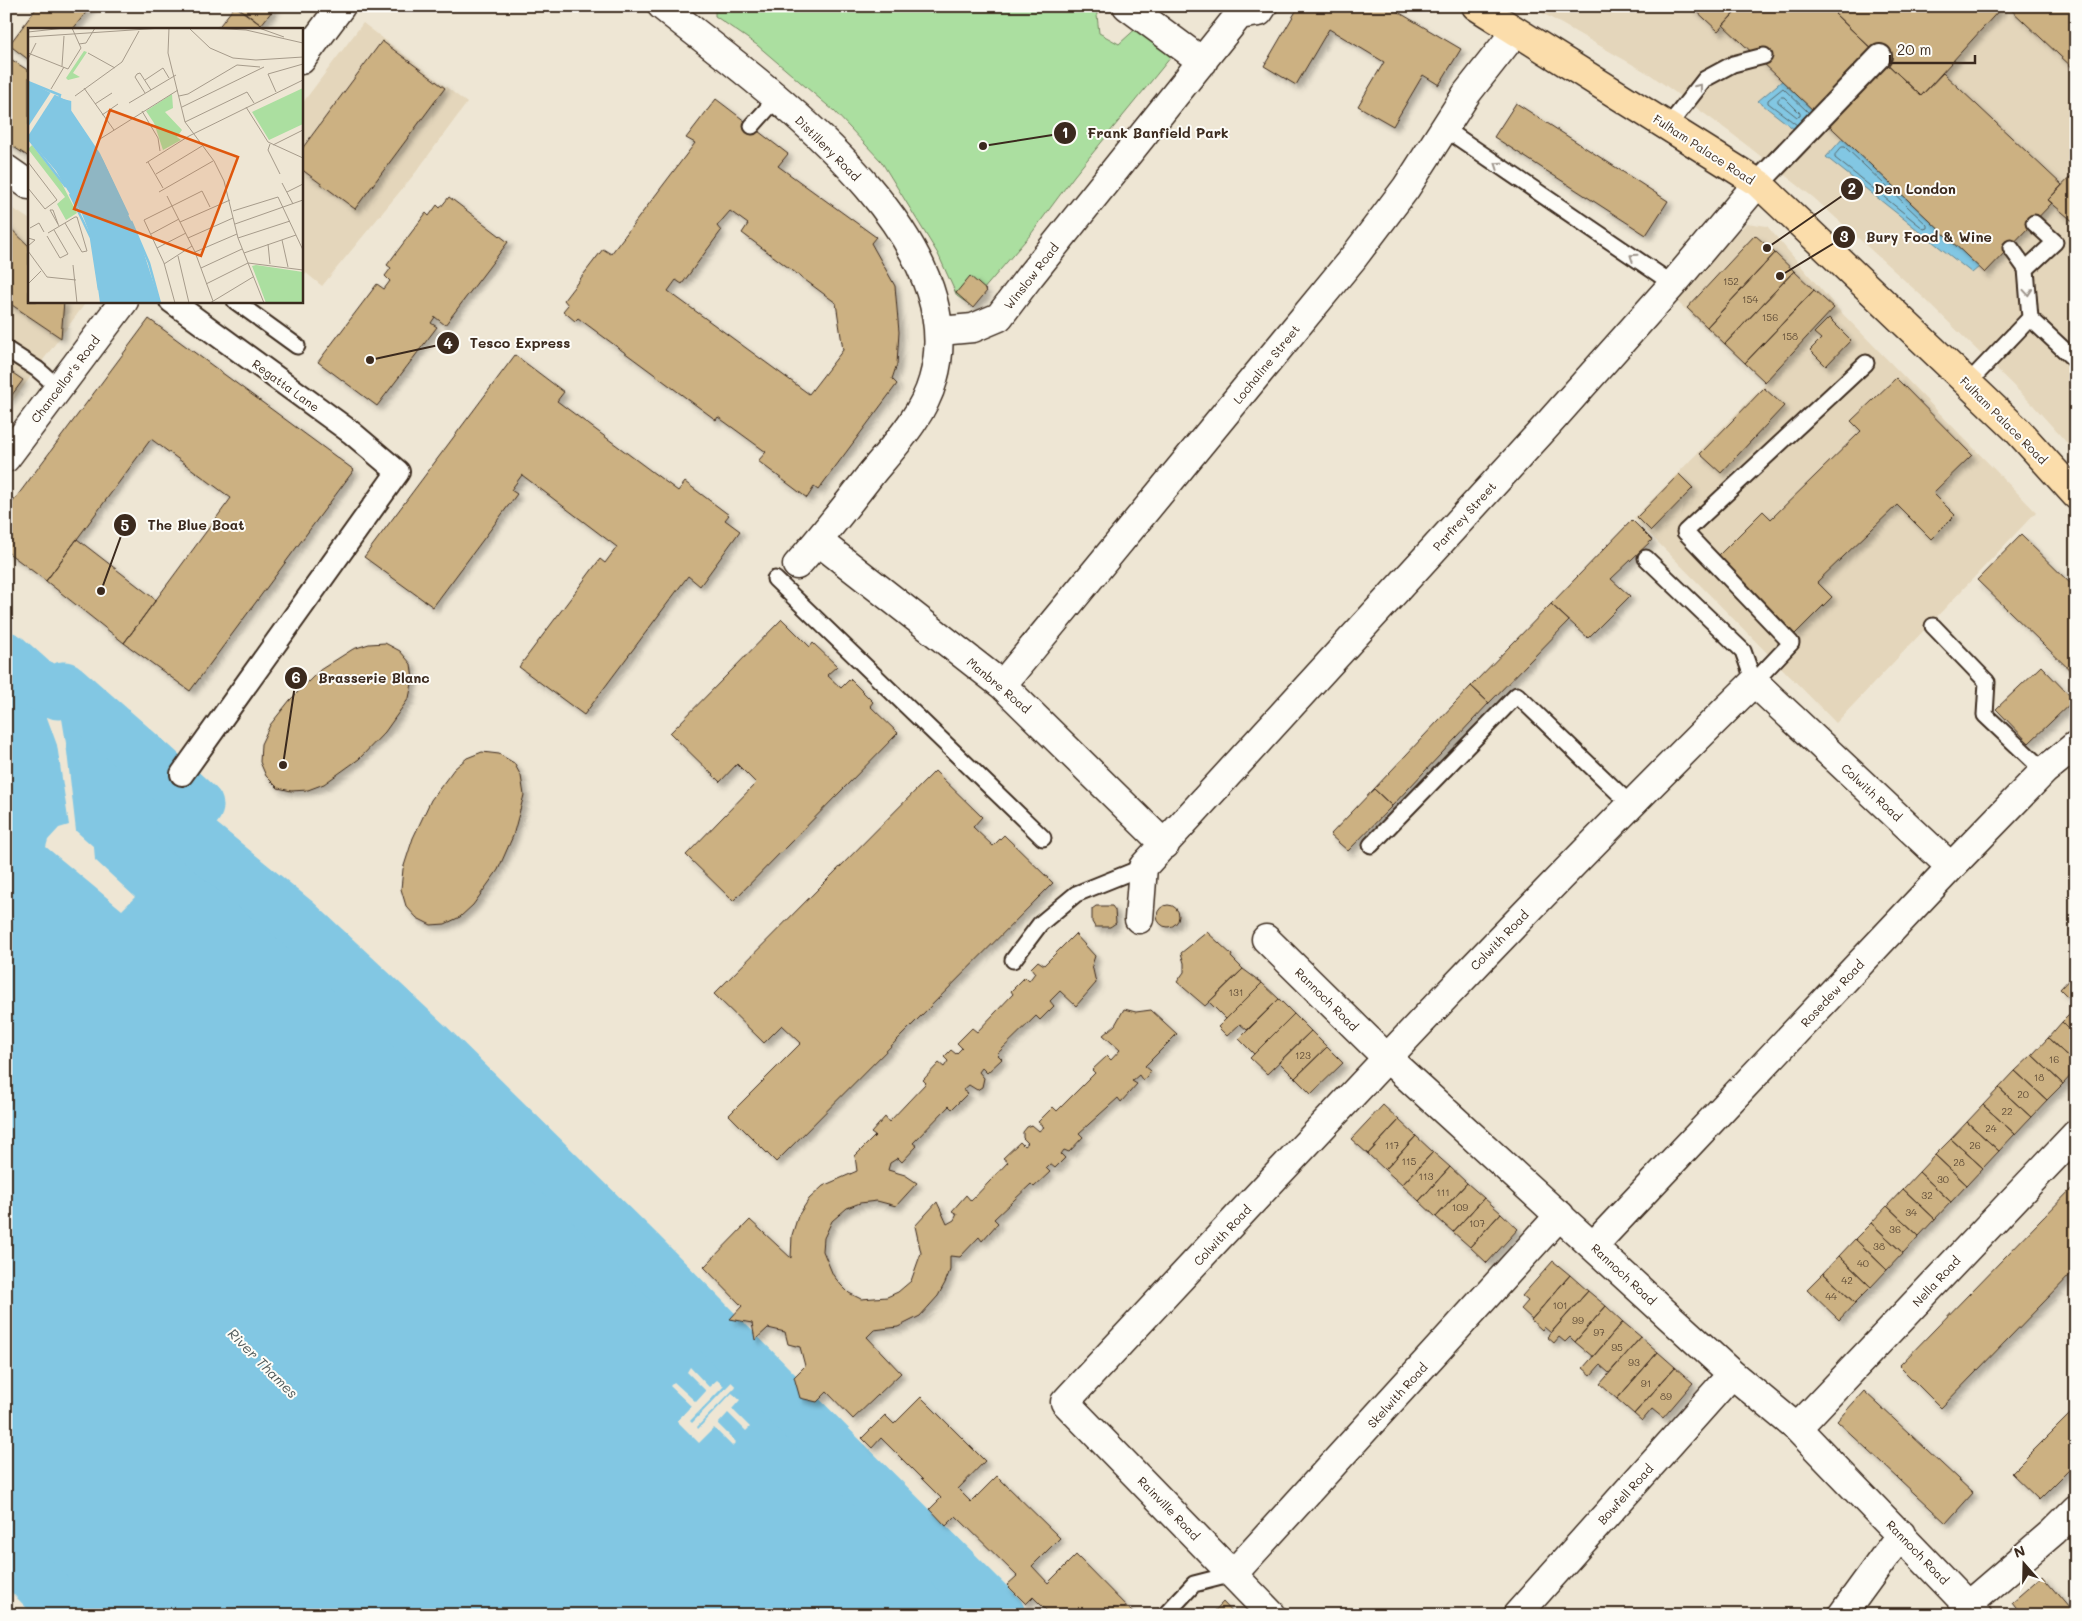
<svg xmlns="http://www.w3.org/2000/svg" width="2082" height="1621" font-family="Mali,sans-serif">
	<defs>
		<filter id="shadow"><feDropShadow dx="4.5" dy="4.5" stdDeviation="2.5" flood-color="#0004"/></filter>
	</defs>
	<rect width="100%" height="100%" fill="#eee6d4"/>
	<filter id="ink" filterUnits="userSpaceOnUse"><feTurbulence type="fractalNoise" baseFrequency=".02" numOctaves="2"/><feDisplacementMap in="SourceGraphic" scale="10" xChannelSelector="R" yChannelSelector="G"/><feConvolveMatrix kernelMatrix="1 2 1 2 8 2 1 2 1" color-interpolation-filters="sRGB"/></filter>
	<g filter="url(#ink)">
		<path fill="#e4d6bb" d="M1530,6h546v447l-43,-48 -108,-106 -111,-101 -83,-65 -80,-58z
			M363,23l104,80 -51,69 -94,114 -16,-13 -5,4v-172z
			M6,204l23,15v82h58l-81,109z
			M1747,223l20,3 70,82 199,204 -200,211 -202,-205 132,-135 -94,-86z"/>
		<path fill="#abdfa0" stroke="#73845f" d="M715,6h381l3,27 20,11 21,-19 35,27 -101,124 -43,58 -61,71 -13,-9 -19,-42 -57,-93 -47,-50 -77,-66 -42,-29z"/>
		<path fill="#82c7e3" stroke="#668894" d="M1783,80l35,35 -19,18 -41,-32z
			M1843,138l136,129 -7,6 -146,-116z
			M6,657l28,25 23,12 7,-7 89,78 45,41 -17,21 115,94 134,125 210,207 195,198 165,164h-931l-63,-65z"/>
		<path fill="#eee6d4" d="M34,682l24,12 8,49 10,88 18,16 1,13 40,37 -13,13 -76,-63 2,-7 11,-12 10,-3 -12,-80z
			M749,1364l5,4 -57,59 1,2 34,-36 8,7 -8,9 18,18 -4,4 -18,-18 -10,11 18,18 -4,4 -18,-18 -15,15 -22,-22 14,-15 -21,-20 4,-4 22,20 10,-11 -19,-19 3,-5 19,20 8,-7 7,6 -34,35 2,2z"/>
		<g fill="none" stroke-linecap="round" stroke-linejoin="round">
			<path stroke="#57696d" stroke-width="1" d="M1781,97h3l16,16v3l-3,1 -19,-15v-2z
				M1797,125l-29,-22v-3l15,-12 25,24
				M1842,147h3l82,78v3l-3,1 -89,-71v-3z
				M6,663c13,12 32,31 49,36 5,1 8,-3 11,-4l84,73 39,37 1,4 -13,15 1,7 115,94 134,125 210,207 194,198 162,160
				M6,672c17,15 37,34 60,32l115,102v3c-7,9 -14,15 -7,26 38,33 80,63 117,97 240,219 463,455 693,683
				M6,682c17,15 36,30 59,30l105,95 1,2c-8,11 -11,20 -3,31l116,95 133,125 210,207 195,198 151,150
				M6,1533l13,4 34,32 30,33 4,13
				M6,1540l10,3 31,31 29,31 3,10
				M6,1547l6,1 59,61 2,6"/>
			<path stroke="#82c7e3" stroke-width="51" d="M6,657l28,25 24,12 6,-7 89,78 45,41 -17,21 115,94 134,125 210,207 195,198 165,164
				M6,1550l63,65"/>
		</g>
		<path fill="#ccb182" stroke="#3b2a1e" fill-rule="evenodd" filter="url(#shadow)" d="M38,6h53l-18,23h-44v31l-20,-15z
			M235,6l26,19 -3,4h-41z
			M237,6h39l-15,19z
			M1299,6h89l73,43 -22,36 -16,-10 -30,51 -35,-20 26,-44 -55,-33 -33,56 -32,-19z
			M1691,6h50l-23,25z
			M1741,6h102l-8,8 86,82 22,-23 119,112 -14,15 4,3 -67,70 -262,-248z
			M1843,6h160l-82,90 -86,-82z
			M2007,6h69v65z
			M382,41l63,47 -90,121 -54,-40v-19z
			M6,56l23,15v86l-23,-15z
			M716,99l72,55 -10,12 98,71 -5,6 24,43 4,46 -2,32 -5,15 5,5 -79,106 -4,-3 -7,11 -49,-37 8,-9 -48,-35 -2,3 -138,-102 -3,3 -12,-10 5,-6 -4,-5 39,-51 8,5 84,-111 -9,-5zM730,211l18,13 -6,9 94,70 7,47 -34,44 -141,-103 8,-11 6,4 39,-53 -4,-5z
			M1516,103l152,98 -22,34 -152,-98z
			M2076,171v53l-28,-24z
			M449,197l59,45 -63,83 -10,-8 -4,6 6,4 -60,79 -59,-44 59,-78 7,5 6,-8 -5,-5 6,-8 -4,-3 39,-52 3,3 8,-11 3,3z
			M6,224l23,22v55h35l-3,37 -55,-37z
			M1755,235l20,18 -68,74 -20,-19z
			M1775,253l19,18 -69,73 -18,-17z
			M1794,271l20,19 -69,73 -20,-19z
			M970,276l17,15 -14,17 -17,-15z
			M1814,290l20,18 -69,74 -20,-19z
			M1829,318l22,22 -25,26 -16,-16 11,-11 -7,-6z
			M149,319l205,151 -164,221 -66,-48 107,-145 -80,-59 -105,142 -40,-30v-40z
			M515,355l49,37 -7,9 121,90 7,-9 44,33 -4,5 15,11 -40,55 -12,-10 -104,139 -65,-48 81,-108 5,4 12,-16 -95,-72 -11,15 6,4 -84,113 -69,-50z
			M7,369l16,11 -17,23v-33z
			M1896,378l76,77 -39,38 22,22 -24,24 -34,-34 -80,77 15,15 -37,37 -77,-78 45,-45 8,8 90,-88 -10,-10z
			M1764,388l20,18 -63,67 -21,-19z
			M1679,474l14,14 -42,43 -14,-14z
			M1632,520l20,20 -41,39 19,17 -42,42 -37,-34z
			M2021,535l55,54v87l-99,-96z
			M77,539l79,61 -32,43 -78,-62z
			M1551,604l18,17 -80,82 -18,-17z
			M782,619l28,28 3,-4 24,23 -10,9 14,13 9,-9 23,23 -3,4 28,27 -165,168 -47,-46 70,-72 -19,-19 -17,18 -50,-49z
			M385,643l15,8 11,13 2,15 -4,19 -24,34 -26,27 -35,25 -16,6 -17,1 -13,-3 -12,-12 -6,-14 1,-18 9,-19 20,-25 30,-30 33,-21 16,-5z
			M2041,666l33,34 -45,43 -33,-34z
			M1471,686l18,17 -97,103 -18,-17z
			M482,752l17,2 15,9 7,13 3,19 -11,41 -15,34 -25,35 -13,12 -15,7 -14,1 -14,-7 -11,-12 -5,-17 2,-20 10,-31 18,-38 23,-31 13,-11z
			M935,771l47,46 -9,10 20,19 11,-11 49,48 -277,279 -47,-47 72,-72 -19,-18 -18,18 -50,-49z
			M1374,789l18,17 -44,45 -18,-16z
			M1157 916a11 11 0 1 1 22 0a11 11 0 1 1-22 0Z
			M1096,906h16l3,4 1,13 -6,4h-15l-3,-5v-13z
			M1207,932l25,23 -1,2 12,12 -38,37 -28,-24 7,-10v-9l-3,-10z
			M1075,934l20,22 -3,9 4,18 -20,23 -16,-15 -10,10 4,5 -14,14 -4,-4 -39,38 5,5 -15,14 -5,-5 -3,4 5,6 -2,9 -5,3 -8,-5 -6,5 5,3 -16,16 -3,-3 -36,37 4,3 -15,16 -4,-4 -8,5 -2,7 17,5 12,8 -21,23 -19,-5 -17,2 -13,5 -15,13 -8,17 -1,13 10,24 8,10 8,8 12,6 26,-2 11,-5 13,-11 10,-28 -6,-27 22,-24 10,22 7,-4 3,-6 -5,-3 14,-16 5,6 37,-39 -5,-4 17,-16 4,4 4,-3 -5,-5v-6l4,-5 5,-2 7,6 5,-4 -6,-5 15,-15 4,4 38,-38 -3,-3 15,-14 4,4 9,-10 -17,-15 12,-10 9,-16 12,3 15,-2 26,24 -32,32 6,5 -8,10 -4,-6 -7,6 5,3 -16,18 -3,-4 -39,35 4,4 -14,15 -5,-2 -3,4 4,4 -10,10 -5,-4 -4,4 4,4 -16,15 -3,-3 -37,35 4,4 -16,18 -3,-4 -19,20 -10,-1v14l-5,13 -7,13 -18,20 -22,11 -24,3 -7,7 34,36 -48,46 -26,-27 -10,10 -17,-4 -6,-21 11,-11 -5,-19 -12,-3 -3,-12 -17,-4 -13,12 -3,-17 -22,-4 12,-13 -38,-39 46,-47 41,38 1,-23 6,-19 11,-17 14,-13 34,-15 -2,-15 20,-20 -4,-3 14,-16 4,5 37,-39 -3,-3 16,-17 5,4 4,-6 -4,-4 7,-7 5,4 6,-6 -5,-5 15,-15 5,4 36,-38 -2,-3 14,-14 4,4 6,-8 -4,-5 7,-7 6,4z
			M1243,969l19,14 -36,36 -17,-17z
			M2075,973l1,1v31l-16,-16z
			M1262,983l17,16 -32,31 -7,-6 -13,12 -9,-9z
			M1279,999l15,15 -40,40 -15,-15z
			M2076,1008v28l-14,-14z
			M1294,1014l17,17 -44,43 -17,-16z
			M2062,1022l14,14v28l-28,-26z
			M1311,1031l16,16 -32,31 -16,-16z
			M2048,1038l28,26v6l-13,14 -31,-29z
			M1327,1047l16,16 -32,31 -16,-16z
			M2032,1055l31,29 -16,16 -32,-29z
			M2015,1071l32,29 -16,17 -32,-29z
			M1999,1088l32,29 -16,17 -32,-29z
			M1383,1105l16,15 -31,34 -17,-15z
			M1983,1105l32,29 -16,17 -32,-29z
			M1399,1120l17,16 -31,34 -17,-16z
			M1967,1122l32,29 -16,17 -32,-29z
			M1416,1136l17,16 -31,33 -17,-15z
			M1951,1139l32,29 -16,17 -32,-30z
			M1433,1152l17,15 -31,34 -17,-16z
			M1935,1155l32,30 -16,17 -32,-30z
			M1450,1167l17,16 -31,34 -17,-16z
			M1919,1172l32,30 -16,17 -32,-30z
			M1467,1183l17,15 -31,34 -17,-15z
			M2076,1184v85l-135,139 -42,-42z
			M1903,1189l32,30 -16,17 -32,-30z
			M1484,1198l17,15 -31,34 -17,-15z
			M1887,1206l32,30 -16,17 -32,-30z
			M1501,1213l17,16 -31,34 -17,-16z
			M1871,1223l32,30 -16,17 -32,-31z
			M1855,1239l32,31 -16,17 -32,-31z
			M1839,1256l32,31 -16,16 -32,-30z
			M1553,1261l17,14 -38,44 -11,-10 7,-8 -6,-5z
			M1823,1273l32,30 -16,17 -32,-31z
			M1570,1275l18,16 -37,42 -7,-6 -2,3 -11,-10z
			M1588,1291l18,15 -31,36 -5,-5 -5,5 -6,-5 -5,6 -7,-6z
			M1606,1306l17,16 -30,35 -18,-15z
			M1623,1322l18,15 -32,36 -9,-8 -9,10 -8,-7z
			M1641,1337l17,15 -41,47 -17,-15z
			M1658,1352l17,15 -41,47 -17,-15z
			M1675,1367l18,16 -30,35 -11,-9 -10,12 -8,-7z
			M1864,1391l109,102 -27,30 -109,-102z
			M921,1397l64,64 -27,28 13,13 26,-26 63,62 -28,28 16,17 28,-28 59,60h-84l-18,-18 -7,7 -19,-19 10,-9 -61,-60 -10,10 -16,-17 11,-11 -60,-60 -9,10 -10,-10 23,-23 9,9z
			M2076,1408v55l-37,37 -28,-27z
			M2042,1576l33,39h-53l-10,-13z
			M1223,1602l12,13h-24z"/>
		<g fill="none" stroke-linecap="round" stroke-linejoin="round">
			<g stroke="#3b2a1e" stroke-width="19">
				<path id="service" d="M1669,125l36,-46 28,-15 31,-8
					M752,126l24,-27
					M1444,128l229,156
					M2026,269l29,-27 -21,-19
					M235,301l62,45
					M2030,318l46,43
					M6,349l31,20 21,18
					M1968,383l62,-65 -4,-49 -15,-21
					M1646,558l97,93 11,31 37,-39 -106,-111 181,-169
					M775,579l268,259
					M1933,626l54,56 -2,33 59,56
					M1371,845l146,-150 113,109
					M1013,960l27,-36 36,-30 67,-27
					M1165,1615l29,-31 39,-10"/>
			</g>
			<g stroke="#3b2a1e" stroke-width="26">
				<path id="pedestrian" d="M1758,183l122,-127
					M171,301l181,132 46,39 -216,302"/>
			</g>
			<g stroke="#3b2a1e" stroke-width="31">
				<path id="minor" d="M662,6c98,79 314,227 271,374 -10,36 -39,66 -62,94 -24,31 -48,62 -74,91
					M1127,6l76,56
					M1239,15l20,-3 4,-6
					M301,60l40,-54
					M6,169l23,16
					M940,331l33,-3 26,-11 31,-41 209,-261v-9
					M6,458l118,-157
					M818,541l184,144 163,160
					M1002,685l351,-427 53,-70 61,-95 48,-61
					M1139,919l4,-52 399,-436 131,-147 85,-101
					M1266,939l121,119 345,316 65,54 180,187
					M1594,1245l357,-378 93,-96 32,-26
					M1797,1428l279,-294
					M1233,1574l327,-359
					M1968,1605l85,-73 23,-23
					M1272,1615l-207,-213c227,-243 452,-487 689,-720l197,185
					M1517,1615l215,-241
					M1842,1615l59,-81"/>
			</g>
			<g stroke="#3b2a1e" stroke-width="31">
				<path id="primary" d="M1476,6l282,177 259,247 59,65"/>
			</g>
			<use href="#service" stroke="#fdfcf7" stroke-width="15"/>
			<use href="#pedestrian" stroke="#fdfcf7" stroke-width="22"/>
			<use href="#minor" stroke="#fdfcf7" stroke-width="28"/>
			<use href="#primary" stroke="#fbddab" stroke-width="28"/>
		</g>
		<defs><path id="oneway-chevron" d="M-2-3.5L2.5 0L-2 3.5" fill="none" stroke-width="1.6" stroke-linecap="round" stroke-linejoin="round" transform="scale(1.25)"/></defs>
		<g stroke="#9c938a">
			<use href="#oneway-chevron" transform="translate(1699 87) rotate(-52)"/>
			<use href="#oneway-chevron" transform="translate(1498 165) rotate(-146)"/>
			<use href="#oneway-chevron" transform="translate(1633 257) rotate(-146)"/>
			<use href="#oneway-chevron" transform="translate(2028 292) rotate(85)"/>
		</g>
	</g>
	<g text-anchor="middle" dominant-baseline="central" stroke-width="4" stroke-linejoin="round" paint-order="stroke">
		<g font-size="10" fill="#5f4c37">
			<text x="1731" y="281">152</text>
			<text x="1750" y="299">154</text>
			<text x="1770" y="317">156</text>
			<text x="1790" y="336">158</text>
			<text x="1236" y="992">131</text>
			<text x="1303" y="1055">123</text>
			<text x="2054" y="1059">16</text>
			<text x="2039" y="1077">18</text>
			<text x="2023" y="1094">20</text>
			<text x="2007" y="1111">22</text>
			<text x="1991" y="1128">24</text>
			<text x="1392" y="1145">117</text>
			<text x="1975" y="1145">26</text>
			<text x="1409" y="1161">115</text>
			<text x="1959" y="1162">28</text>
			<text x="1426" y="1176">113</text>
			<text x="1943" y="1179">30</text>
			<text x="1443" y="1192">111</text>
			<text x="1927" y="1195">32</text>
			<text x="1460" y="1207">109</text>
			<text x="1911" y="1212">34</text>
			<text x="1477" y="1223">107</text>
			<text x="1895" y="1229">36</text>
			<text x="1879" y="1246">38</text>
			<text x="1863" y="1263">40</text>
			<text x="1847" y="1280">42</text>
			<text x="1831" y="1296">44</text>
			<text x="1560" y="1305">101</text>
			<text x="1578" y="1320">99</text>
			<text x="1599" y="1332">97</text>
			<text x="1617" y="1347">95</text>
			<text x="1634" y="1362">93</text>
			<text x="1646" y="1383">91</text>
			<text x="1666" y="1396">89</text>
		</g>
		<g font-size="12" fill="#3b2a1e" stroke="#fdfcf7">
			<text transform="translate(828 148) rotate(45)">Distillery Road</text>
			<text transform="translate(1704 149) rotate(33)">Fulham Palace Road</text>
			<text transform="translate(1031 276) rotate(-52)">Winslow Road</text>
			<text transform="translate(1266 364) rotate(-51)">Lochaline Street</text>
			<text transform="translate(65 379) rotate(-53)">Chancellor's Road</text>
			<text transform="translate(286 385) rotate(36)">Regatta Lane</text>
			<text transform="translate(2004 420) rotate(45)">Fulham Palace Road</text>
			<text transform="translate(1464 516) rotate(-48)">Parfrey Street</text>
			<text transform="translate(999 685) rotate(40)">Manbre Road</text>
			<text transform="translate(1872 792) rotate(43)">Colwith Road</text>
			<text transform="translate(1499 940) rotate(-46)">Colwith Road</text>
			<text transform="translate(1832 993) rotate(-47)">Rosedew Road</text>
			<text transform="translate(1327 999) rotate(45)">Rannoch Road</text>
			<text transform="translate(1222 1235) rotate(-47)">Colwith Road</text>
			<text transform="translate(1624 1274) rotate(43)">Rannoch Road</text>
			<text transform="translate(1936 1281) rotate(-47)">Nella Road</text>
			<text transform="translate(1397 1395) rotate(-48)">Skelwith Road</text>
			<text transform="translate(1625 1494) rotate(-48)">Bowfell Road</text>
			<text transform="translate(1169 1508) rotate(46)">Rainville Road</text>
			<text transform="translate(1918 1552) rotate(46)">Rannoch Road</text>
		</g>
		<g font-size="14" font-style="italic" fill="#505959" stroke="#fdfcf7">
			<text transform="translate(263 1363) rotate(45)">River Thames</text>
		</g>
	</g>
	<g transform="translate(28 28)">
		<rect width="275" height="275" fill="#eee6d4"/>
		<path d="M56,23l3,1 -14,21 7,4 -12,3 -2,-2zM275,60v36l-34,16 -17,-28zM144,66l1,14 -8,4 17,18 -5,7 4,3 -18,10 -9,-27 -8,-12zM4,117l29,37 16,31 -11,7 -9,-16 8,-7 -37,-48zM228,237l47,7v31h-37l-14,-37z" fill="#abdfa0"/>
		<path d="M0,54l42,20v9l33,49 36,78 21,65h-60l-9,-66 -9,-23 -26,-43 -28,-33z" fill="#82c7e3"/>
		<path d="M25,61l4,2 -29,45v-9z" fill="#eee6d4"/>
		<path fill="none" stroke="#82c7e3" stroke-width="2.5" d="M0,54l32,13 -1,4M34,72l8,2v9l29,43 29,61M0,110l38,49M42,166l21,44 8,52M103,193l18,42 11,40"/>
		<path fill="none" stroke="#a69b8b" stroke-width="1" d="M141,0l-1,25 17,69 29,39 10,20 14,57 26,65M180,0l38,2 57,13M231,0l25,9M162,1l20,19 23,10 23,2 47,-3M0,4l37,-4M0,9l134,-9M51,16l7,-1 9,-15M0,25l40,16M60,25l27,15M0,31l8,-16M34,38l2,-30M40,41l13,-21 -9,-20M117,52l18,-12 6,10M56,60l30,42M23,61l13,-22M248,64l-8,-18 35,-10M117,65l-10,-16 2,-3 3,-1 11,17M47,68l47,-34 17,-31M151,68l9,-2 49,-29 23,2M101,75l47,-28M67,76l17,-11M154,79l82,-40M218,79l22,35 35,16M114,83l16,27 2,13M74,87l16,-11M157,94l62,-30 7,11M72,111l78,-49M242,116l-2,6 12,24M245,117l30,-15M0,134l29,38 -12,9 -17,-21M120,134l15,26M118,135l43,-27 114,-56M128,146l46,-28M254,155l11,21M131,164l54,-31M259,164l16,-8M139,168l28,56 18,49M205,183l45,-14 25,53M152,194l50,-22M30,196l-5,-14h-3l9,16M207,196l68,-24M2,200l9,-5 5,9M20,205l27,-16h2l10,34 -5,1 -17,-29M123,206l28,-15M19,208l13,22 8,-4 -14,-24M0,210l7,2 -7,6M160,210l45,-20M210,210l52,-17M254,212l6,27M240,216l2,20M129,220l29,-15M0,223l19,26 29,3M167,224l42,-18M216,225l52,-18M150,228l11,47M220,235l55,7M136,236l28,-18M45,237l4,38M173,240l41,-19M0,256l13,-13M178,256l42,-21M147,275l-11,-40 -20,-43 58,-29 8,16M182,275l43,-26"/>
		<path fill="#df570d" fill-opacity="0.15" stroke="#df570d" stroke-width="2.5" d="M82,82l128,47 -37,99 -127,-47z"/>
		<rect width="275" height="275" fill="none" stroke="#3b2a1e" stroke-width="2.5"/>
	</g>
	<path fill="none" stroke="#3b2a1e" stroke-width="2" d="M983 146L1065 133M1767 248L1852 189M1780 276L1844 237M370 360L448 343M101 591L125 525M283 765L296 678"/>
	<g fill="#3b2a1e" stroke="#fdfcf7" stroke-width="2">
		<circle cx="983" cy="146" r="5"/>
		<circle cx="1767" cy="248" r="5"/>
		<circle cx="1780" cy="276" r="5"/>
		<circle cx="370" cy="360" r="5"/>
		<circle cx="101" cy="591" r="5"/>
		<circle cx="283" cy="765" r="5"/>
		<circle cx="1065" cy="133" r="12"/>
		<circle cx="1852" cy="189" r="12"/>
		<circle cx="1844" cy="237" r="12"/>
		<circle cx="448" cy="343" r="12"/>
		<circle cx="125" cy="525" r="12"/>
		<circle cx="296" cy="678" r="12"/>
	</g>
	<g font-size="15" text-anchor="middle" font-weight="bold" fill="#fff">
		<text x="1065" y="138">1</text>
		<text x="1852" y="194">2</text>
		<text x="1844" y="242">3</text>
		<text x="448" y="349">4</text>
		<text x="125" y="531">5</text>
		<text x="296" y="683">6</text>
	</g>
	<g font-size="14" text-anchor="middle" font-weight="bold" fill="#3b2a1e" stroke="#fdfcf7" stroke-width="4" stroke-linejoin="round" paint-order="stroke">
		<text x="1158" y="138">Frank Banfield Park</text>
		<text x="1915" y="194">Den London</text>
		<text x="1929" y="242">Bury Food &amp; Wine</text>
		<text x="520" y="348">Tesco Express</text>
		<text x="196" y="530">The Blue Boat</text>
		<text x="374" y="683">Brasserie Blanc</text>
	</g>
	<rect width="2082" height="1621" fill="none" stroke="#fdfcf7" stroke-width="25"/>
	<rect x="12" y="12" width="2057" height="1596" fill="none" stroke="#3b2a1e" stroke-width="2" filter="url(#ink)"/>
	<g transform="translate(2024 1564) rotate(340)" stroke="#fdfcf7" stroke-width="4" paint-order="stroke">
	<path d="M0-4L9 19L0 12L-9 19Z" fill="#3b2a1e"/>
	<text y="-8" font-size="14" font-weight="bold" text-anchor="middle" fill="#3b2a1e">N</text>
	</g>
	<path d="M1890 55v8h85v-8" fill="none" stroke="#3b2a1e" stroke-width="2.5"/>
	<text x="1897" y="55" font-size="15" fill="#3b2a1e" stroke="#fdfcf7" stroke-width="4" paint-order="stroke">20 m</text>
</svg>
